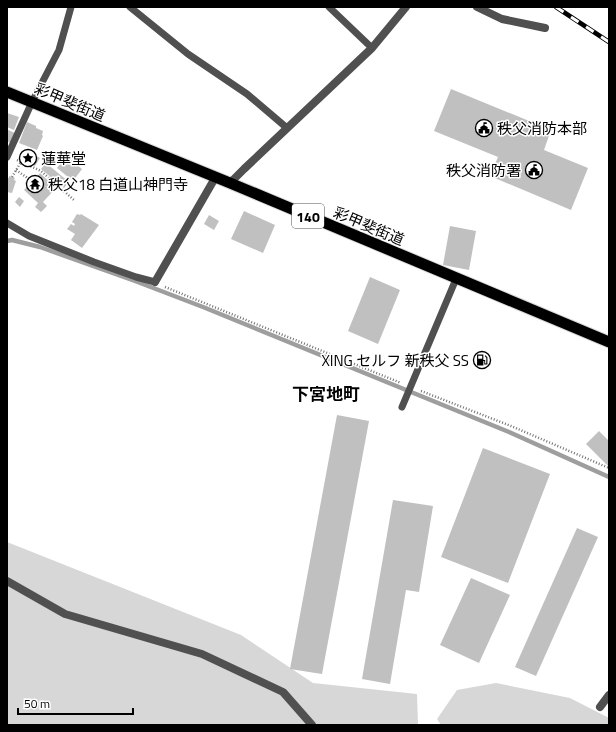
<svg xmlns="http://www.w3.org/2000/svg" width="616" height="732" font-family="'Titillium Web','Noto Sans JP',sans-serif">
	<rect width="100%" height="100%" fill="#fff"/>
	<path fill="#d7d7d7" d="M7,542l234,93 72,48 104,11 1,31h-411z
		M496,683l74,15 39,20v7h-168l-4,-6 20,-29z"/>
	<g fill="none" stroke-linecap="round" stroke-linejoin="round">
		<path stroke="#9e9e9e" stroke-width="4.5" d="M7,241l5,-1 28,7 95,34 68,26 306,125 100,45"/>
	</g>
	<path fill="#c0c0c0" d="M451,89l100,41 -7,20 44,18 -17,42 -81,-34 8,-19 -64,-26z
		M7,113l12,4 -5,13 -7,-3z
		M27,122l9,4v2l7,3 -1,4 1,1 -6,14 -18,-7z
		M8,130l7,3 -5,10 -3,-2z
		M26,150l14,8 -5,8 -6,-4 -1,2 -7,-5z
		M66,156l16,13 -9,12 -16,-13z
		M46,163l23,19 -5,6 -23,-19z
		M40,173l16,15 -13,14 4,4 -6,6 -6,-5 3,-4 -14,-13 4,-4 -3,-3 8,-8 3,3z
		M9,176l6,2 -1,2 2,1 -4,12 -5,-1v-15l2,1z
		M19,197l5,4 -4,6 -5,-5z
		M244,211l31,14 -12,28 -32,-14z
		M77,214l3,1 1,-1 18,11 -17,23 -11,-8 4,-6 -8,-5 4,-5 3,2 1,-2 -3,-2z
		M209,215l10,6 -5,9 -10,-6z
		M450,226l26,5 -7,39 -26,-5z
		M370,277l30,13 -22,54 -30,-13z
		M337,415l32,6 -47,253 -32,-5z
		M599,431l10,10v26l-23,-23z
		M483,448l67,26 -42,109 -67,-26z
		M393,500l40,6 -14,86 -13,-2 -16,94 -28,-5z
		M577,528l21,9 -62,139 -21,-9z
		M471,578l39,17 -31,68 -39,-18z"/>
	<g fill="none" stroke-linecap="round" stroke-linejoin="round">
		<g stroke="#dbdbdb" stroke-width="13">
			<path id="trunk" d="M7,92l223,91 379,159"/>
		</g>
		<path stroke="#727272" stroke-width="2.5" stroke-dasharray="1 2" stroke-linecap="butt" d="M17,160l24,11 33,29
			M16,170l13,9
			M12,177l9,-15
			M165,287l236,96
			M421,391l90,35 98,42"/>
		<path stroke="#505050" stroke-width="7" d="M130,7l58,47 59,40 40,34
			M329,7l43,41
			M7,157l25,-55 27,-52 12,-43
			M7,223l22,13 65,26 42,15 19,5
			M402,407l54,-128"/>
		<path stroke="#505050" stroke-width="8" d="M477,7l25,12 43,9
			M230,183l14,-14 128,-121 34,-41
			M155,282l60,-104
			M7,581l58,33 137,40 81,38 29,33
			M600,707l9,-12"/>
		<use href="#trunk" stroke="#000" stroke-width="11"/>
		<g stroke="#000" stroke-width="4.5">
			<path id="rail" d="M556,7l53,35"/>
		</g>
		<use href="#rail" stroke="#fff" stroke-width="3" stroke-dasharray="9" stroke-linecap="butt"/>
	</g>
	<defs>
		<g id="civic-ring" transform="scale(0.9)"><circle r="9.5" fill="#fff" stroke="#000" stroke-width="1.5"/><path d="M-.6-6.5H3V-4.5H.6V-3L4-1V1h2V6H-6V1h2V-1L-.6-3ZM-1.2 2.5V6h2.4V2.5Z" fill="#000"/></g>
		<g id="sight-ring" transform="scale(0.9)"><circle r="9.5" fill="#fff" stroke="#000" stroke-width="1.5"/><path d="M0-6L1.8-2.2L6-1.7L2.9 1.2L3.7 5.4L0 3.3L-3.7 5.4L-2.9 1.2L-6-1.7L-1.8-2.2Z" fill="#000"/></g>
		<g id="temple-ring" transform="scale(0.9)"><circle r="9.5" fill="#fff" stroke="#000" stroke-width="1.5"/><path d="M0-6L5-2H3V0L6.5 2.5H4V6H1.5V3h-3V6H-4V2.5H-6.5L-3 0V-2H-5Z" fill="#000"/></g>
		<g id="fuel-ring" transform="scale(0.9)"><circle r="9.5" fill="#fff" stroke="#000" stroke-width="1.5"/><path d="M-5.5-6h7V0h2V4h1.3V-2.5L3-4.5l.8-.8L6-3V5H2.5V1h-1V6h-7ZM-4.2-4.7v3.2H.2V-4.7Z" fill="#000"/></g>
	</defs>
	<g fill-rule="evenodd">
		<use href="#civic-ring" x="484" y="128"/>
		<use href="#sight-ring" x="28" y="158"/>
		<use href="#civic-ring" x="534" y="170"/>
		<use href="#temple-ring" x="35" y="184"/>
		<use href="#fuel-ring" x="482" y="360"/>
	</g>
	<g text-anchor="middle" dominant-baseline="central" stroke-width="3" stroke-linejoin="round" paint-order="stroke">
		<rect fill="#fff" stroke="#4c4c4c" stroke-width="1" x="292" y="204" width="32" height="24" rx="3"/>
		<g font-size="14" font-weight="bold" fill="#000">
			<text x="308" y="216">140</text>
		</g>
		<g font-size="15" fill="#000" stroke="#fff">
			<text transform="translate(70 102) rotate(23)">彩甲斐街道</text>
			<text transform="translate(369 226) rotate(23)">彩甲斐街道</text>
		</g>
		<g font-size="15" fill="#000" stroke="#fff" text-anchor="start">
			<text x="497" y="128">秩父消防本部</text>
			<text x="41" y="158">蓮華堂</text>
			<text x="521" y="170" text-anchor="end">秩父消防署</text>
			<text x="48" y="184">秩父18 白道山神門寺</text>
			<text x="469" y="360" text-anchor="end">XING セルフ 新秩父 SS</text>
		</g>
		<g font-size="17" font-weight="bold" fill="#000" stroke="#fff">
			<text x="326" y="394">下宮地町</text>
		</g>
	</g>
	<rect width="616" height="732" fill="none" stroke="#000000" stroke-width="16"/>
	<path d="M18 708v6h115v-6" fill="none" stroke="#000000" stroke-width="2"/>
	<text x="24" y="708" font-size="12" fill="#000000" stroke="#ffffff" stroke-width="3" paint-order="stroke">50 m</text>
</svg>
